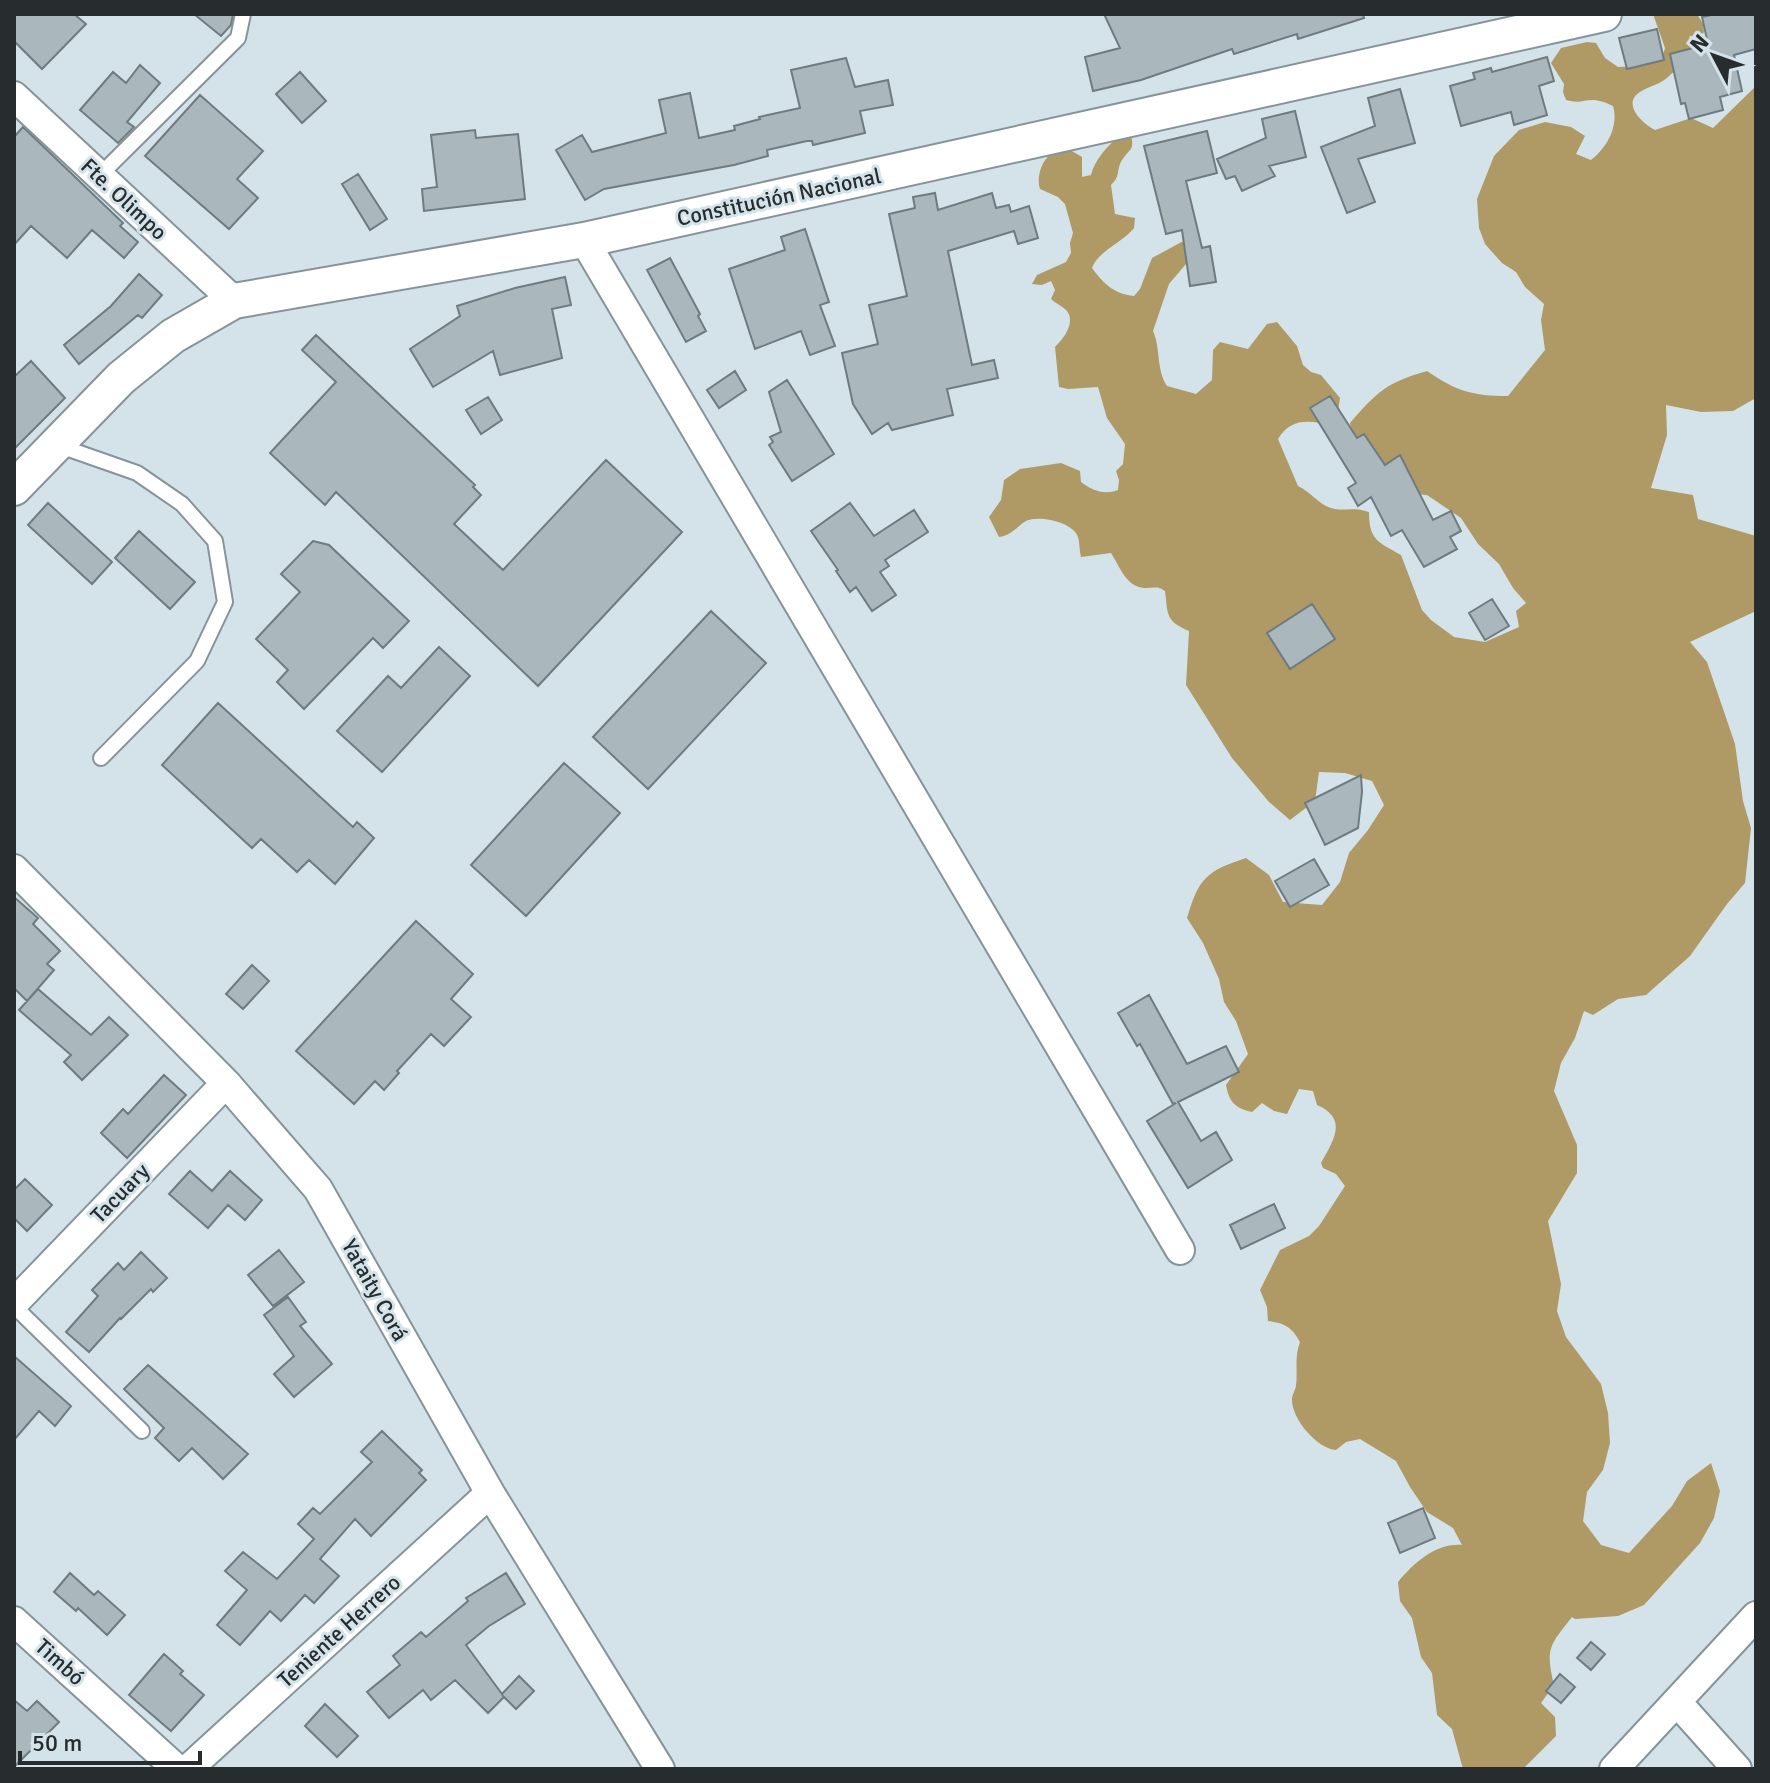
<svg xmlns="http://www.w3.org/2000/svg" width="1770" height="1783" font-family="Signika,sans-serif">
	<rect width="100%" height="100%" fill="#d4e3ea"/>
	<path fill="#af9965" d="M1653,14h44l6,10 1,8c-12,15 -22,33 -36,45 -9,8 -19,9 -28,15 -19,12 3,32 15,38l36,-12 22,10 43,-42v312l-23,13 -32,1 -35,-7 1,30 -16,53 42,7 5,24 58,17v75l-66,31 17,20 28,82 8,57 8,27 -6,55 -18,21 -37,52 -44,39 -28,4 -25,16 -9,-4 -9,27 -14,25 -7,28 23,54v28l-29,48 13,63 -4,27 9,26 35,47 7,29 2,30 -7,27 -16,22 -4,29 18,24 28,8 43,-47 15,-25 24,-18 9,28 -6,27 -14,25 -56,62 -26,11 -43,3 -3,-2c-22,28 -27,31 -18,68l-13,18 14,14 1,19 -33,33h-60l-11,-40 -15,-14 -5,-42 -11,-16 -9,-39 -12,-17 -2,-19c17,-20 38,-39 64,-37l-9,-17 -26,-16 -17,-25 -14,-26 -36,-22 -14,3 -10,8c-19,-1 -45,-32 -44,-51 0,-4 3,-8 4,-13 2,-16 -2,-28 4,-44 -8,-15 -16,-19 -32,-21l-1,-14 -7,-17 20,-40 29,-14 10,-10 26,-40 -9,-12 -13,-6 -2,-5c12,-22 28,-44 -4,-58l-4,-14 -14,-2 -12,25 -13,-3 -12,-8 -10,9c-17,-4 -23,-10 -26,-27l22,-31 -12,-33 -12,-19 -5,-23 -16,-36 -16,-25c12,-40 19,-47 59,-60l23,17 14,27 39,3 18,-23 9,-29 19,-23 16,-25 -12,-24 -27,-8 -26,-1 -4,29 -25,19 -21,-18 -37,-44 -46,-73 3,-54c-24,-10 -21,-17 -24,-40 -8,-5 -9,-3 -18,-3 -20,1 -27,-21 -36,-35l-30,4c-2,-7 -1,-14 -3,-20 -5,-15 -39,-22 -52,-16 -10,6 -14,14 -27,16l-10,-20 12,-17 3,-20 16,-11 41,-6 19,8 1,11c12,9 23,13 37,8l1,-10 -3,-9 7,-7 2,-20 -18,-26 -9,-31 -30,2 -9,-2 -4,-40c8,-8 21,-24 12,-36 -3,-4 -12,-8 -16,-12l4,-9 -4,-9 -9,4 -10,-1 5,-9 29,-13 5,-9 -1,-10 3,-10 -8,-29 -7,-7 -18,-8c-5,-14 5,-40 24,-40 6,0 13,5 18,8v20l9,-2c4,-16 17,-30 30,-40l10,1c4,14 -2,13 -9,24 -6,10 -1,16 -11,25l4,29 20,4 -1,10c-12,15 -36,23 -42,40 11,15 22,26 42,28l6,-7 12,-31 37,-20 8,13 -28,33 -16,47c8,18 3,38 14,55l29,8 16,-14 1,-30 7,-8 28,7 19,-25 10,-2 20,24 6,19 8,7 10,3 19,23 -3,20 -4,8c-22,-6 -42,-9 -55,13l20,47c13,6 20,18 33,22 13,4 21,-2 38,4 0,28 9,30 32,43l21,55 9,10 23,17 31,5 34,-15 -3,-16 10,-8 -13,-15 -14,-24 -21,-20 -17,-26 -34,-23 -28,-2 -45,-40 -4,-30c28,-32 36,-40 77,-52 29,20 45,25 81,25l37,-46 -4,-30 3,-16 -19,-17 -9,-15 -14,-9 -17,-19 -6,-16 -2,-29 17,-43 25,-26 26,-8 26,5 14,9 -9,18 15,6c16,-12 28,-34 22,-54 -26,-13 -27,0 -47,-6l-3,-8 1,-8 -13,-21 10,-15 26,-6 9,1 9,15 13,9 19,-1 25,-9 3,-9z"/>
	<path fill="#aab8be" stroke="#6e7b81" stroke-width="2" d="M14,14h60l12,10 -44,45 -28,-28z
		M194,14h39l-2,11 -10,11z
		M1104,14h259l1,4 -66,21 -1,-5 -63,20 -2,-5 -91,31 -48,11 -8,-34 35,-9z
		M1716,14h40v35l-22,6 8,36 -22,6 3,13 -34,9 -4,-16 -4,1 -11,-50 38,-10 -6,-27z
		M1657,29l7,31 -37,9 -8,-31z
		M1547,57l7,24 -15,5 8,29 -33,10 -3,-13 -50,14 -11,-40 25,-7 -2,-6 18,-5 1,4z
		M846,58l9,29 33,-7 5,25 -33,6 5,22 -52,12 -1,-4h-5l-40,9 1,6 -34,9 -130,24 -19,11 -29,-50 26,-15 10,17 74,-19 -7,-33 31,-7 9,45 36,-8 -1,-4 26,-7 -1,-2 41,-9 -9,-38z
		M140,65l20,18 -33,39 7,5 -16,16 -38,-33 33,-38 13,11z
		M300,72l26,29 -24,22 -26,-29z
		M1400,89l15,54 -57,16 17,43 -28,11 -26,-66 54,-21 -7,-28z
		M200,95l63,56 -26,28 21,19 -29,31 -84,-73z
		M1295,111l11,46 -37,9 6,10 -33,15 -7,-15 -9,3 -9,-20 49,-21 -4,-19z
		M23,127l100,96 -3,3 18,16 -14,16 -32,-28 -25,28 -36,-32 -17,19v-108z
		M475,130l1,8 42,-4 7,65 -101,12 -2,-22 15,-2 -6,-52z
		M1207,131l10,42 -31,8 16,67 8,-2 6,36 -26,4 -8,-56 -16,4 -22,-88z
		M358,174l29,45 -17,11 -28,-46z
		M935,193l3,17 54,-17 4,15 13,-3 2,7 18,-6 9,32 -20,6 -4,-13 -66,20 24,114 22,-5 4,18 -51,11 6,26 -61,15 -4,-7 -16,11 -19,-30 -11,-51 36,-9 -9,-39 38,-9 -18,-82 26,-6 -2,-11z
		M805,229l24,73 -9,3 15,41 -25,9 -9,-24 -46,18 -26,-80 56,-19 -4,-13z
		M670,258l30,56 -2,2 8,15 -20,11 -39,-72z
		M139,274l23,21 -20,23 -4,-3 -59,49 -15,-19 47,-39z
		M565,277l6,28 -19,4 10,49 -62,17 -7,-24 -60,36 -23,-38 50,-33 -3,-10 58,-18z
		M316,335l159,150 -2,2 8,8 -27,29 49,46 103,-110 76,72 -144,154 -202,-194 -11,13 -55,-52 66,-71 -34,-32z
		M31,361l34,37 -51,51v-72z
		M735,371l11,19 -27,18 -12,-18z
		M787,380l47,74 -42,27 -23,-36 4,-3 -3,-5 11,-5 -12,-40z
		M1330,396l27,42 7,-4 21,31 15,-10 33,65 18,-9 10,20 -11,6 7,12 -33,18 -22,-37 -11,6 -20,-39 -13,9 -10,-18 8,-5 -46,-75z
		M488,397l14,23 -21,14 -15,-24z
		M48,503l64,59 -20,22 -64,-59z
		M850,503l24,33 40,-26 14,22 -43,28 4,6 -9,6 16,23 -24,16 -16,-24 -6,5 -14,-21 2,-1 -27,-39z
		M139,531l56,51 -25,27 -55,-51z
		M313,541l16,4 80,76 -26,27 -10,-10 -69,71 -27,-27 11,-12 -32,-31 44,-47 -19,-18z
		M1492,599l17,27 -24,14 -16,-27z
		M1312,604l23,35 -45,30 -23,-36z
		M711,611l55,52 -118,126 -55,-52z
		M439,647l31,29 -88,96 -45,-41 51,-55 13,12z
		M218,703l135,124 4,-5 17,16 -39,46 -26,-24 -12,12 -36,-33 -9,9 -90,-83z
		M564,763l56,50 -94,103 -55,-51z
		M1361,775l1,17 -4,36 -33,17 -20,-42z
		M1314,859l15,26 -39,22 -15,-26z
		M14,897l24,21 -5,6 27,27 -13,13 7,6 -27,31 -13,-13z
		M416,921l57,53 -22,25 20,18 -27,29 -13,-12 -34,37 2,2 -15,17 -9,-9 -21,23 -58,-53z
		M252,965l17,16 -26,28 -17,-15z
		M38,989l53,46 18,-18 19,18 -46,45 -18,-18 7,-7 -52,-45z
		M1149,995l38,69 39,-18 13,26 -61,30 23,39 15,-9 16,28 -44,28 -41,-67 29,-18 -3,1 -33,-60 -3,2 -19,-33z
		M164,1075l22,20 -59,63 -26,-25 22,-24 5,5z
		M190,1171l22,20 18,-20 32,29 -17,20 -17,-15 -20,23 -39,-34z
		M25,1179l27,26 -25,26 -13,-13v-28z
		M1274,1204l11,24 -44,21 -11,-24z
		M279,1250l25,32 -31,24 -25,-31z
		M141,1252l26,26 -14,14 -2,-3 -30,30 -1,-1 -31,34 -23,-20 32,-36 -6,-6 26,-27 6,7z
		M288,1297l18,25 -6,4 32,38 -38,33 -20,-23 20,-18 -30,-41z
		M14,1356l57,50 -16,20 -16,-15 -25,29z
		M148,1365l100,89 -25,25 -31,-31 -13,13 -24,-23 9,-10 -40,-39z
		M382,1431l40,39 -3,3 7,7 -55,56 -16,-17 -35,40 19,17 -25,27 -9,-8 -24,26 -11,-10 -30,34 -23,-20 30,-35 -22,-19 18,-19 34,27 37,-40 -16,-15 15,-16 7,6 52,-52 -11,-10z
		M1423,1508l12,30 -35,15 -12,-30z
		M70,1573l24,22 4,-4 27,24 -18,20 -29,-27 -2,3 -22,-19z
		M506,1573l19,31 -36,22 -23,19 36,49 17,-18 15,15 -18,18 -14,-14 2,2 -16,16 -33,-33 -24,20 -8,-10 -34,28 -22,-26 33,-27 -7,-9 28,-24 5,5 42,-36 -2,-3z
		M1591,1642l14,12 -14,16 -14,-12z
		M164,1654l19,17 -3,3 24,21 -33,36 -42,-36z
		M1560,1674l15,13 -14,16 -15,-12z
		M14,1700l13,11 10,-10 22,21 -45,45z
		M325,1704l33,32 -21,21 -32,-31z"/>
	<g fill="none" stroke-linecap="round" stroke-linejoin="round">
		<g stroke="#86949a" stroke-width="18">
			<path id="service" d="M99,176l139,-138 5,-24
				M57,445l80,28 45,31 33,37 10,61 -28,59 -96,97
				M14,1306l128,125"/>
		</g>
		<g stroke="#86949a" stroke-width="32">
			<path id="minor" d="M14,96l220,205
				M584,240l596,1010
				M14,869l212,214 92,106 172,304 170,276
				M14,1303l212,-220
				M14,1621l163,148
				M1677,1702l60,67
				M188,1769l302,-276
				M1614,1769l142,-153"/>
		</g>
		<g stroke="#86949a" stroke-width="38">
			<path id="tertiary" d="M14,488l107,-110 52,-42 61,-35 350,-61 1020,-226"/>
		</g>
		<use href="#service" stroke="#fff" stroke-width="14"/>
		<use href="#minor" stroke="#fff" stroke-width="28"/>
		<use href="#tertiary" stroke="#fff" stroke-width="34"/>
	</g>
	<g text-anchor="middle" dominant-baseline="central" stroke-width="6" stroke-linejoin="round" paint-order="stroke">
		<g font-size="22" fill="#272d2f" stroke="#d4e3ea">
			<text transform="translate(779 197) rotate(-12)">Constitución Nacional</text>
			<text transform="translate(124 199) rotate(43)">Fte. Olimpo</text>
			<text transform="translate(120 1193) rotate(-46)">Tacuary</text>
			<text transform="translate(375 1290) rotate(61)">Yataity Corá</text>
			<text transform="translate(339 1631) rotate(-42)">Teniente Herrero</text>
			<text transform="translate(60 1662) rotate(42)">Timbó</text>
		</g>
	</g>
	<rect width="1770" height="1783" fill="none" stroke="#272d2f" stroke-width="32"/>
	<g transform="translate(1714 56) rotate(311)" stroke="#d4e3ea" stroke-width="6" paint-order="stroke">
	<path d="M0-6L14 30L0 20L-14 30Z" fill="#272d2f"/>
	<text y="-12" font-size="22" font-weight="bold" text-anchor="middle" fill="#272d2f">N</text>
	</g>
	<path d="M20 1751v12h180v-12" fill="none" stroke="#272d2f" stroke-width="4"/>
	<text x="32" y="1751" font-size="24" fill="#272d2f" stroke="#d4e3ea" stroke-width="6" paint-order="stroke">50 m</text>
</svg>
